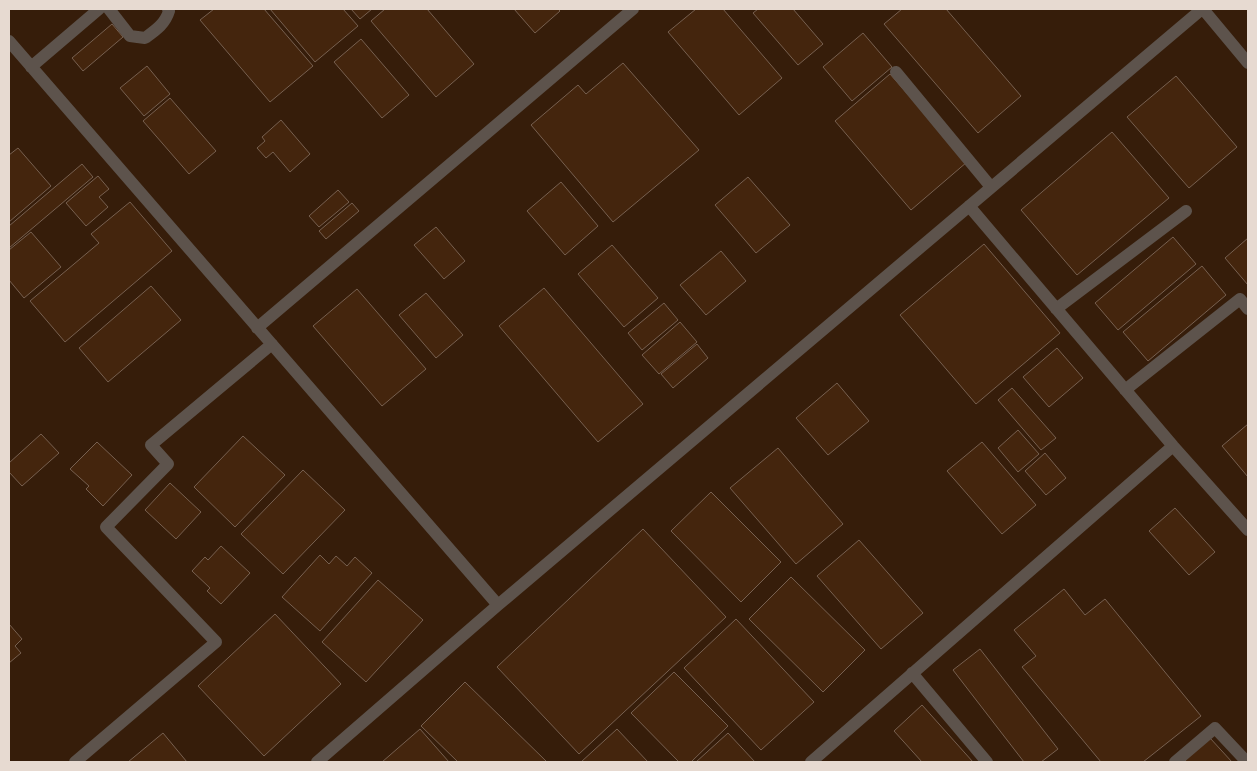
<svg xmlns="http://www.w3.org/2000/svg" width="1257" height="771" font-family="'Crimson Pro',serif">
	<rect width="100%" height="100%" fill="#2a1709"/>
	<path fill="#361d0a" d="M9,9h1239v753h-1239z"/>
	<path fill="#44250d" stroke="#776050" d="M214,9h50l49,57 -43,36 -70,-82z
		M270,9h73l15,17 -43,36z
		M351,9h21l-12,10z
		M385,9h42l47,55 -38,33 -65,-76z
		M514,9h44l2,2 -25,22z
		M696,9h27l59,69 -43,37 -71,-83z
		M758,9h35l30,35 -25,21 -45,-52z
		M902,9h44l75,87 -43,37 -94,-109z
		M112,24l11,13 -40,34 -11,-13z
		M863,33l29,34 -40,34 -29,-34z
		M361,39l48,56 -27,23 -48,-56z
		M623,63l76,87 -86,72 -82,-97 47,-40 8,9z
		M147,66l23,28 -26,22 -24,-28z
		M890,74l77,88 -56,48 -76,-89z
		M1176,76l61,71 -48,41 -62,-71z
		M170,98l46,53 -27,23 -46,-53z
		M281,120l29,34 -20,18 -17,-20 -7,6 -9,-10 8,-7 -3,-4z
		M1112,132l57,66 -92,77 -56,-65z
		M18,148l33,38 -42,36v-67z
		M82,164l11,13 -84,71v-22z
		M98,176l11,13 -10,8 9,10 -22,19 -20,-23z
		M748,177l42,48 -34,28 -41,-48z
		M561,182l37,44 -33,29 -38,-44z
		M338,190l11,12 -30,25 -10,-11z
		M130,202l42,49 -107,91 -35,-41 69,-58 -8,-9z
		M352,203l7,8 -33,28 -7,-8z
		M436,227l29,34 -21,18 -30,-34z
		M31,232l30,35 -37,31 -15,-18v-30z
		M1173,237l23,27 -78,66 -23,-27z
		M1248,238v47l-23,-27z
		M984,244l76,89 -84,71 -76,-89z
		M612,245l46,53 -34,29 -46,-53z
		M721,251l25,30 -40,34 -26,-30z
		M1202,266l24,29 -78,66 -25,-29z
		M151,286l30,34 -73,62 -29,-34z
		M544,288l99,116 -45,38 -99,-116z
		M357,289l69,80 -44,37 -69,-80z
		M426,293l37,42 -27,23 -37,-43z
		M664,303l14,17 -36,30 -14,-17z
		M680,322l17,20 -38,32 -17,-19z
		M697,344l11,14 -35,30 -12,-14z
		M1057,348l26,30 -34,29 -26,-30z
		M837,383l32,38 -41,34 -32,-37z
		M1012,388l44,50 -15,12 -43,-50z
		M1248,424v53l-26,-31z
		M1018,430l21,24 -21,18 -20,-24z
		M41,434l18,19 -37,33 -13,-14v-9z
		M243,436l42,39 -50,52 -41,-40z
		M97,442l35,33 -29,31 -17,-17 3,-3 -19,-17z
		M982,442l54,63 -34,29 -55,-63z
		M778,448l65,76 -47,40 -66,-76z
		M1045,453l21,25 -20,17 -21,-24z
		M303,470l42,40 -62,64 -42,-40z
		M170,483l31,29 -25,27 -31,-29z
		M711,492l70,70 -40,40 -70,-71z
		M1175,508l40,44 -26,23 -40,-44z
		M643,529l83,88 -147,137 -82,-87z
		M859,540l64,73 -42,36 -64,-73z
		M221,546l29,27 -29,31 -14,-13 3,-3 -18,-17 13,-14 3,3z
		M320,555l9,9 7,-8 11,10 8,-9 17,16 -52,58 -38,-34z
		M791,577l74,73 -42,42 -74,-73z
		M378,580l45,40 -57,62 -44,-40z
		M1064,589l21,26 20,-16 96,117 -58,46h-42l-79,-95 14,-11 -22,-26z
		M275,614l66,70 -77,72 -66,-70z
		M736,619l78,83 -53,48 -77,-82z
		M9,624l13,15 -7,7 6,7 -12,10z
		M980,649l78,100 -17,13h-17l-71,-92z
		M674,672l54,54 -37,36h-12l-48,-49z
		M465,682l81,79 -1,1h-87l-37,-36z
		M922,705l51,57h-51l-28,-31z
		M420,729l29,33h-67z
		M617,729l31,33h-67z
		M163,733l24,29h-59z
		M728,733l27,29h-59z
		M1210,738l22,24h-45l-3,-3z"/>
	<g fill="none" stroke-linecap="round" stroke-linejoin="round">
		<path stroke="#5d534c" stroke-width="12" d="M109,9l21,27 15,2c11,-8 20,-14 24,-27l-1,-2
			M1203,9l45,54
			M9,41l489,564
			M31,67l68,-58
			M896,72l95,115
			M969,206l204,240 75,84
			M1056,309l130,-98
			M257,328l376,-319
			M1125,390l115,-91 8,10
			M912,673l75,89
			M75,762l141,-120 -110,-115 62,-63 -17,-19 121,-101
			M317,762l181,-157 704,-596
			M811,762l362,-316
			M1175,762l40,-34 32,34"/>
	</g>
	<rect width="1257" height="771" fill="none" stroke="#e7dad1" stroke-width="20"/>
</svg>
